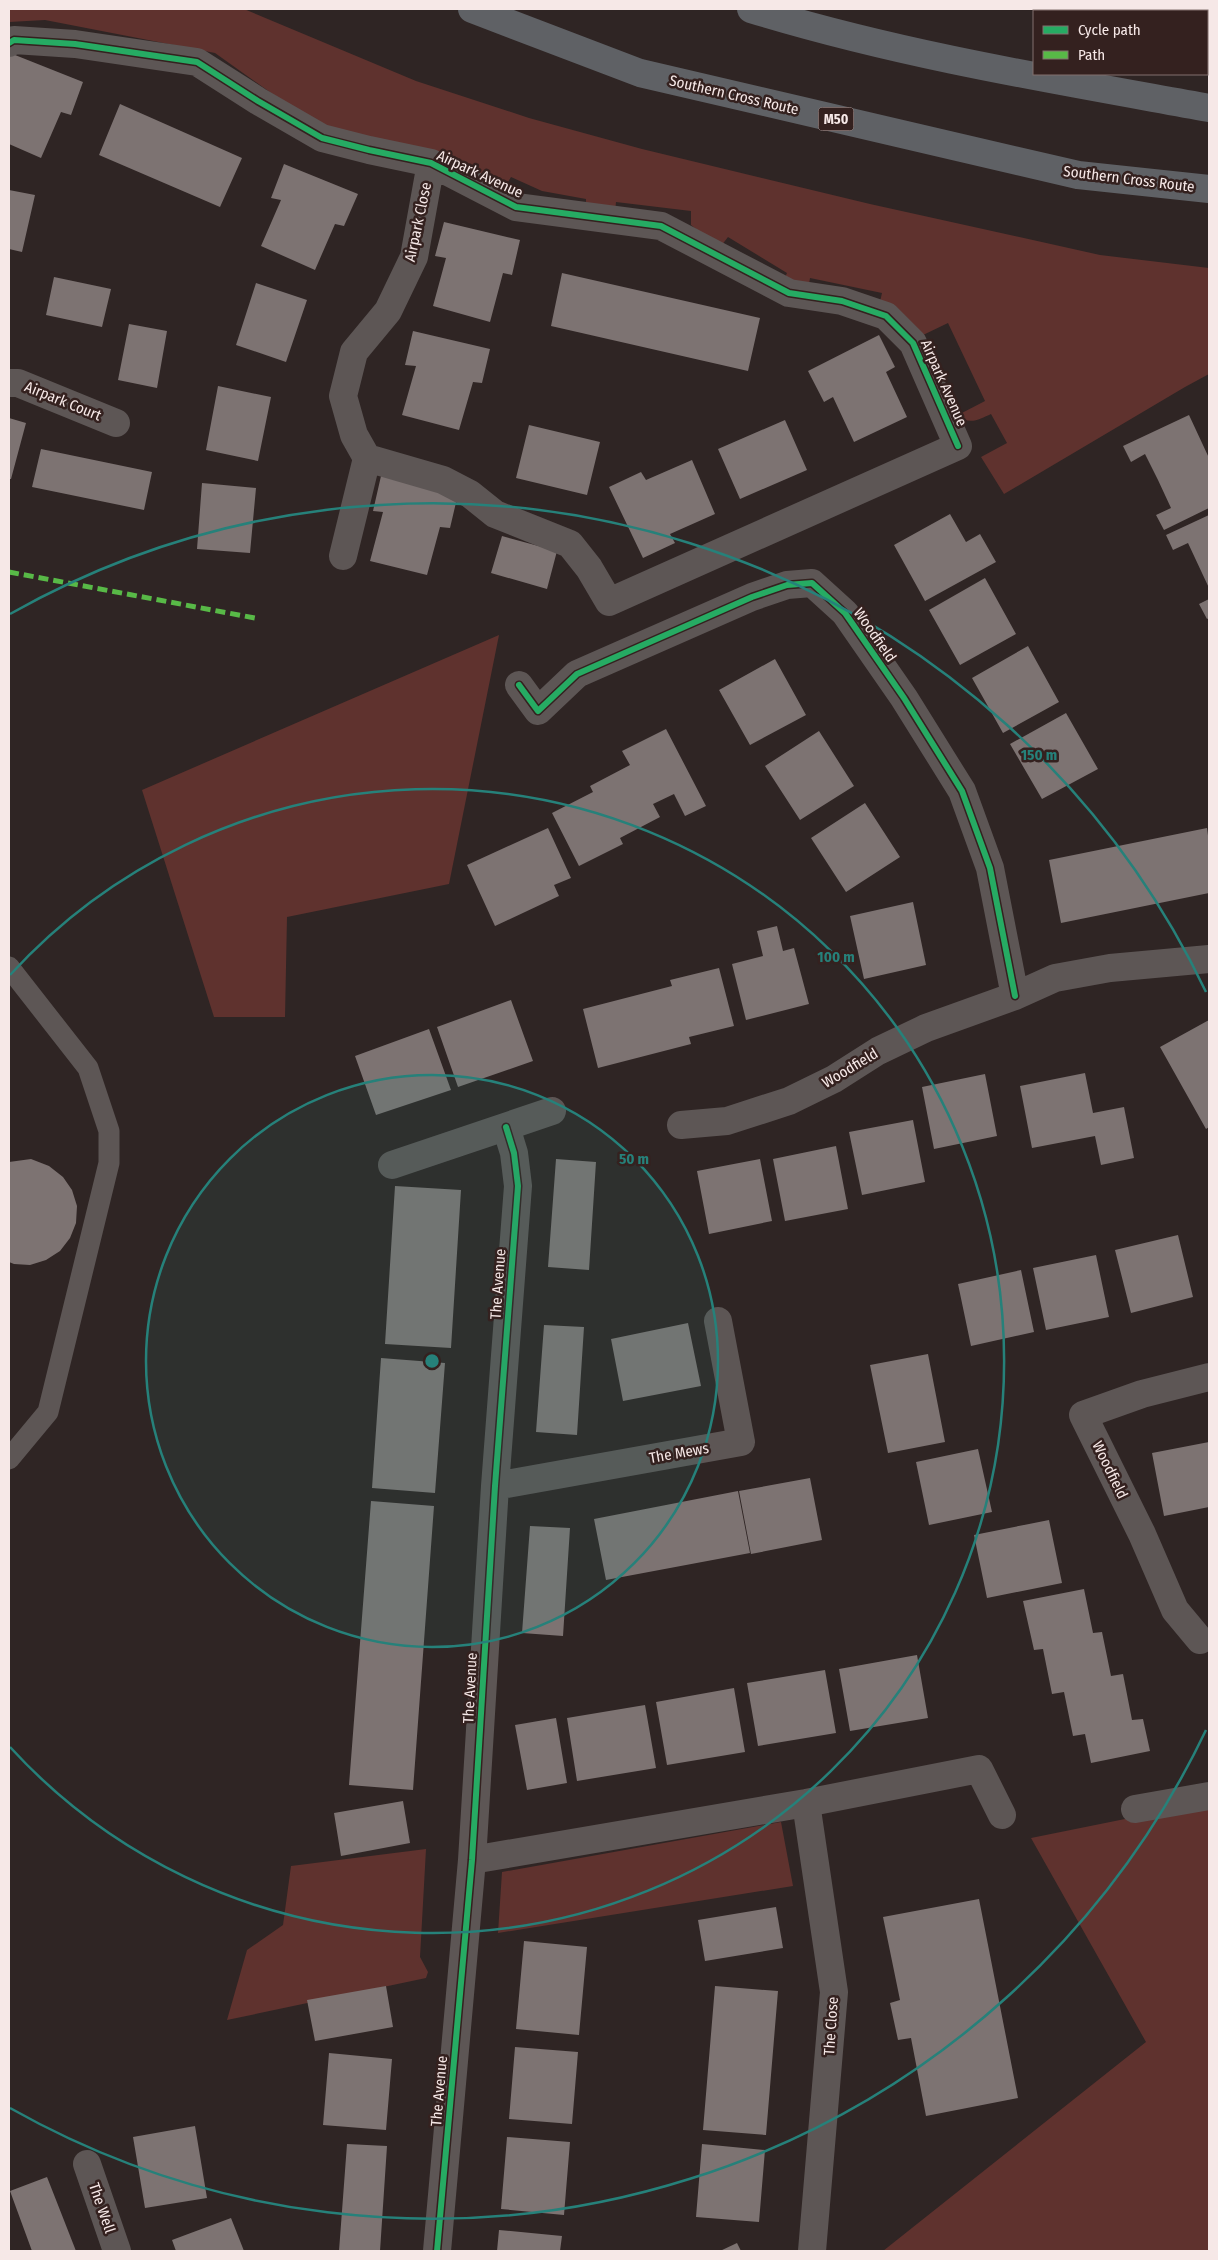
<svg xmlns="http://www.w3.org/2000/svg" width="1218" height="2260" font-family="'Fira Sans Condensed',sans-serif">
	<rect width="100%" height="100%" fill="#2f2524"/>
	<path fill="#5f322e" d="M9,9h235l172,72 113,37 113,31 228,55 230,51 109,13v106l-24,13 -181,107 -23,-37 26,-14 -16,-29c-11,5 -22,12 -33,1l27,-14 -37,-78 -25,12 -44,-29 3,-13 -72,-15 -2,13 -26,-7 5,-11 -59,-36 -7,9h-5l-25,-21v-14l-75,-9 -1,10 -29,-2v-11l-44,-8 -31,-14 -6,10 -182,-57 -108,-77 -170,-33 -36,2z
		M499,635l-50,249 -162,33 -2,100h-71l-72,-227z
		M1209,1802v449h-326l263,-209 -115,-204z
		M781,1822l12,64 -295,47 4,-61z
		M426,1849l-6,108 8,15 -2,6 -199,42 20,-70 36,-25 8,-59z"/>
	<path fill="#7d7372" d="M10,53l73,29 -12,33 -10,-3 -20,46 -32,-14z
		M120,104l122,54 -22,49 -121,-52z
		M284,164l74,30 -14,32 -9,-2 -20,46 -54,-24 20,-46 -10,-2z
		M9,190l26,5 -13,57 -13,-3z
		M444,222l76,18 -8,35 -9,-2 -13,49 -57,-16 13,-48 -11,-2z
		M562,273l198,45 -12,53 -197,-45z
		M54,277l57,12 -9,38 -56,-12z
		M256,283l51,17 -21,62 -50,-17z
		M129,324l38,7 -10,57 -39,-8z
		M413,331l77,18 -8,34 -9,-1 -14,48 -57,-15 14,-49 -11,-1z
		M879,335l16,32 -9,5 21,45 -53,25 -21,-45 -9,5 -16,-31z
		M218,386l53,11 -13,64 -52,-11z
		M1189,415l20,43v50l-45,22 -8,-15 15,-7 -13,-28 -13,-26 -14,8 -8,-16z
		M9,418l17,5 -15,56h-2z
		M785,420l22,50 -67,29 -22,-50z
		M529,425l71,17 -13,53 -71,-17z
		M41,449l111,23 -8,38 -112,-23z
		M692,460l23,54 -45,20 5,9 -32,15 -34,-71 32,-15 5,8z
		M381,476l77,18 -8,34 -10,-1 -13,48 -57,-14 13,-49 -10,-1z
		M202,483l54,5 -6,65 -53,-4z
		M950,514l16,28 14,-8 16,28 -71,39 -31,-56z
		M1209,515v73l-21,-45 -15,7 -7,-15z
		M502,536l55,15 -10,38 -56,-16z
		M985,578l31,56 -56,31 -31,-55z
		M1209,599v19l-2,1 -8,-15z
		M1028,646l31,56 -56,31 -31,-55z
		M775,659l31,56 -56,30 -31,-55z
		M1066,713l32,56 -56,30 -32,-55z
		M666,729l40,77 -21,10 -11,-22 -21,10 7,13 -40,21 3,6 -44,22 -27,-53 41,-21 -3,-6 40,-21 -8,-14z
		M819,731l35,55 -54,34 -35,-54z
		M865,803l35,54 -54,35 -35,-54z
		M548,828l23,50 -17,7 5,11 -64,30 -28,-61z
		M1207,828l2,15v50l-148,30 -12,-63z
		M913,902l13,63 -62,14 -14,-63z
		M777,926l6,25 11,-3 15,56 -63,16 -14,-56 31,-8 -6,-25z
		M719,968l15,58 -45,11 2,7 -93,24 -15,-59 89,-23 -2,-6z
		M511,1000l22,61 -75,26 -21,-60z
		M1209,1020v107l-3,2 -46,-82z
		M429,1029l22,61 -75,25 -21,-59z
		M1085,1073l8,40 31,-6 10,51 -33,7 -6,-29 -63,12 -12,-62z
		M985,1074l12,62 -63,13 -12,-62z
		M913,1120l12,62 -63,13 -13,-63z
		M836,1146l12,63 -63,12 -12,-62z
		M31,1159l18,7 14,11 9,13 5,16 -1,17 -6,15 -10,13 -14,9 -16,5 -16,-1 -5,-2v-100z
		M556,1159l40,3 -7,108 -41,-3z
		M760,1159l12,62 -63,13 -12,-63z
		M395,1186l66,4 -10,158 -66,-4z
		M1178,1235l15,62 -62,16 -16,-63z
		M1096,1255l13,62 -63,13 -13,-62z
		M1021,1270l13,62 -63,14 -13,-62z
		M688,1323l13,63 -78,15 -12,-62z
		M544,1325l40,2 -7,108 -41,-3z
		M928,1354l17,88 -57,11 -18,-88z
		M381,1358l64,5 -10,130 -63,-5z
		M1209,1442v65l-45,9 -12,-63z
		M978,1449l14,63 -63,13 -13,-63z
		M810,1478l12,62 -71,14 -12,-63z
		M738,1491l12,62 -144,27 -12,-61z
		M371,1501l63,5 -21,284 -64,-5z
		M1049,1520l13,63 -75,15 -13,-63z
		M530,1526l40,2 -7,108 -41,-3z
		M1084,1589l9,44 9,-1 9,44 12,-2 9,46 11,-1 7,32 -59,12 -6,-29 -12,2 -9,-44 -12,2 -9,-45 -9,1 -11,-49z
		M917,1655l11,63 -78,13 -11,-62z
		M825,1670l11,63 -78,13 -11,-63z
		M734,1688l11,64 -78,13 -11,-63z
		M645,1705l11,63 -79,13 -10,-63z
		M556,1718l11,65 -40,7 -12,-65z
		M403,1801l7,42 -69,13 -7,-43z
		M979,1899l39,199 -92,18 -15,-78 -13,2 -8,-37 10,-3 -17,-83z
		M776,1907l7,41 -78,13 -7,-41z
		M524,1941l63,6 -8,88 -63,-6z
		M386,1986l7,41 -78,14 -8,-41z
		M715,1986l63,5 -12,144 -63,-5z
		M515,2047l63,5 -6,72 -63,-5z
		M329,2053l63,6 -6,71 -63,-5z
		M195,2126l12,72 -62,10 -12,-71z
		M507,2137l63,5 -6,73 -63,-6z
		M347,2144l40,2 -7,105h-41z
		M702,2144l63,6 -6,72 -63,-5z
		M47,2177l20,51 9,23h-44l-22,-60z
		M231,2218l13,33h-68l-4,-11z
		M499,2230l63,6 -2,15h-63z
		M737,2243l4,8h-21z"/>
	<g fill="none" stroke-linecap="round" stroke-linejoin="round">
		<path stroke="#5d5655" stroke-width="21" d="M9,967l79,101 21,63v32l-61,249 -39,47"/>
		<path stroke="#5d5655" stroke-width="28" d="M9,43l5,-3 61,4 122,18 61,39 64,37 47,12 62,13 85,44 145,19 128,67 53,8 44,15 27,27 45,103 -349,156 -20,-34 -19,-24 -75,-30 -25,-20 -27,-14 -76,-22
			M9,383h9l98,40
			M343,556l24,-98 -13,-23 -11,-39 11,-44 34,-41 26,-54 17,-94
			M519,685l19,26 39,-37 175,-77 35,-12 25,-2 33,30 59,85 58,93 28,77 25,128
			M681,1125l46,-4 62,-20 45,-22 44,-28 48,-23 89,-32 40,-18 55,-10 99,-9
			M392,1165l160,-54
			M495,1486l246,-44 -23,-121
			M1200,1640l-25,-30 -33,-76 -59,-119 59,-21 67,-17
			M806,1803l28,189 -22,259
			M1135,1809l74,-13
			M472,1860l334,-57 173,-34 23,46
			M87,2164l30,87
			M437,2251l35,-391 23,-374 23,-300 -4,-33 -8,-26"/>
		<path stroke="#5f6165" stroke-width="28" d="M472,9l168,64 438,102 131,14
			M751,9c150,46 304,71 458,99"/>
		<path stroke="#58b947" stroke-width="5" stroke-dasharray="10 5" stroke-linecap="butt" d="M9,572l246,46"/>
		<g stroke="#34211f" stroke-width="9">
			<path id="cycleway" d="M9,43l5,-3 61,4 122,18 61,39 64,37 47,12 62,13 85,44 145,19 128,67 53,8 44,15 27,27 45,103
				M519,685l19,26 39,-37 175,-77 35,-12 25,-2 33,30 59,85 58,93 28,77 25,128
				M437,2251l35,-391 23,-374 23,-300 -4,-33 -8,-26"/>
		</g>
		<use href="#cycleway" stroke="#26ab63" stroke-width="6"/>
	</g>
	<circle cx="432" cy="1361" r="286" fill="#26817a" fill-opacity=".12"/>
	<g fill="none" stroke="#26817a" stroke-width="2.5">
		<circle cx="432" cy="1361" r="286"/>
		<path d="M10 975A572 572 0 1 1 10 1747"/>
		<path d="M1206 1730A858 858 0 0 1 10 2108M10 614A858 858 0 0 1 1206 992"/>
	</g>
	<g text-anchor="middle" dominant-baseline="central" stroke-width="5" stroke-linejoin="round" paint-order="stroke">
		<rect fill="#34211f" stroke="#bcacab" stroke-width="1" x="818.5" y="107.5" width="35" height="23" rx="4"/>
		<g font-size="14" font-weight="bold" fill="#f6e8e7">
			<text x="836" y="119">M50</text>
		</g>
		<g font-size="15" fill="#f6e8e7" stroke="#34211f">
			<text transform="translate(734 95) rotate(13)">Southern Cross Route</text>
			<text transform="translate(480 174) rotate(25)">Airpark Avenue</text>
			<text transform="translate(1129 179) rotate(7)">Southern Cross Route</text>
			<text transform="translate(418 222) rotate(-78)">Airpark Close</text>
			<text transform="translate(944 383) rotate(66)">Airpark Avenue</text>
			<text transform="translate(63 401) rotate(22)">Airpark Court</text>
			<text transform="translate(875 635) rotate(55)">Woodfield</text>
			<text transform="translate(850 1068) rotate(-31)">Woodfield</text>
			<text transform="translate(498 1284) rotate(-86)">The Avenue</text>
			<text transform="translate(679 1453) rotate(-10)">The Mews</text>
			<text transform="translate(1110 1470) rotate(64)">Woodfield</text>
			<text transform="translate(470 1688) rotate(-87)">The Avenue</text>
			<text transform="translate(831 2026) rotate(-86)">The Close</text>
			<text transform="translate(439 2091) rotate(-85)">The Avenue</text>
			<text transform="translate(102 2208) rotate(71)">The Well</text>
		</g>
	</g>
	<circle cx="432" cy="1361" r="8" fill="#26817a" stroke="#34211f" stroke-width="2.5"/>
	<g font-size="15" text-anchor="middle" font-weight="bold" fill="#26817a" stroke="#34211f" stroke-width="5" stroke-linejoin="round" paint-order="stroke">
		<text x="1039" y="760">150 m</text>
		<text x="836" y="962">100 m</text>
		<text x="634" y="1164">50 m</text>
	</g>
	<rect width="1218" height="2260" fill="none" stroke="#f6e8e7" stroke-width="20"/>
	<rect x="1033" y="10" width="175" height="65" fill="#34211f" stroke="#82716f"/>
	<rect x="1043" y="26" width="25" height="8" fill="#26ab63" stroke="#82716f"/>
	<text x="1078" y="35" font-size="15" fill="#f6e8e7">Cycle path</text>
	<rect x="1043" y="51" width="25" height="8" fill="#58b947" stroke="#82716f"/>
	<text x="1078" y="60" font-size="15" fill="#f6e8e7">Path</text>
</svg>
